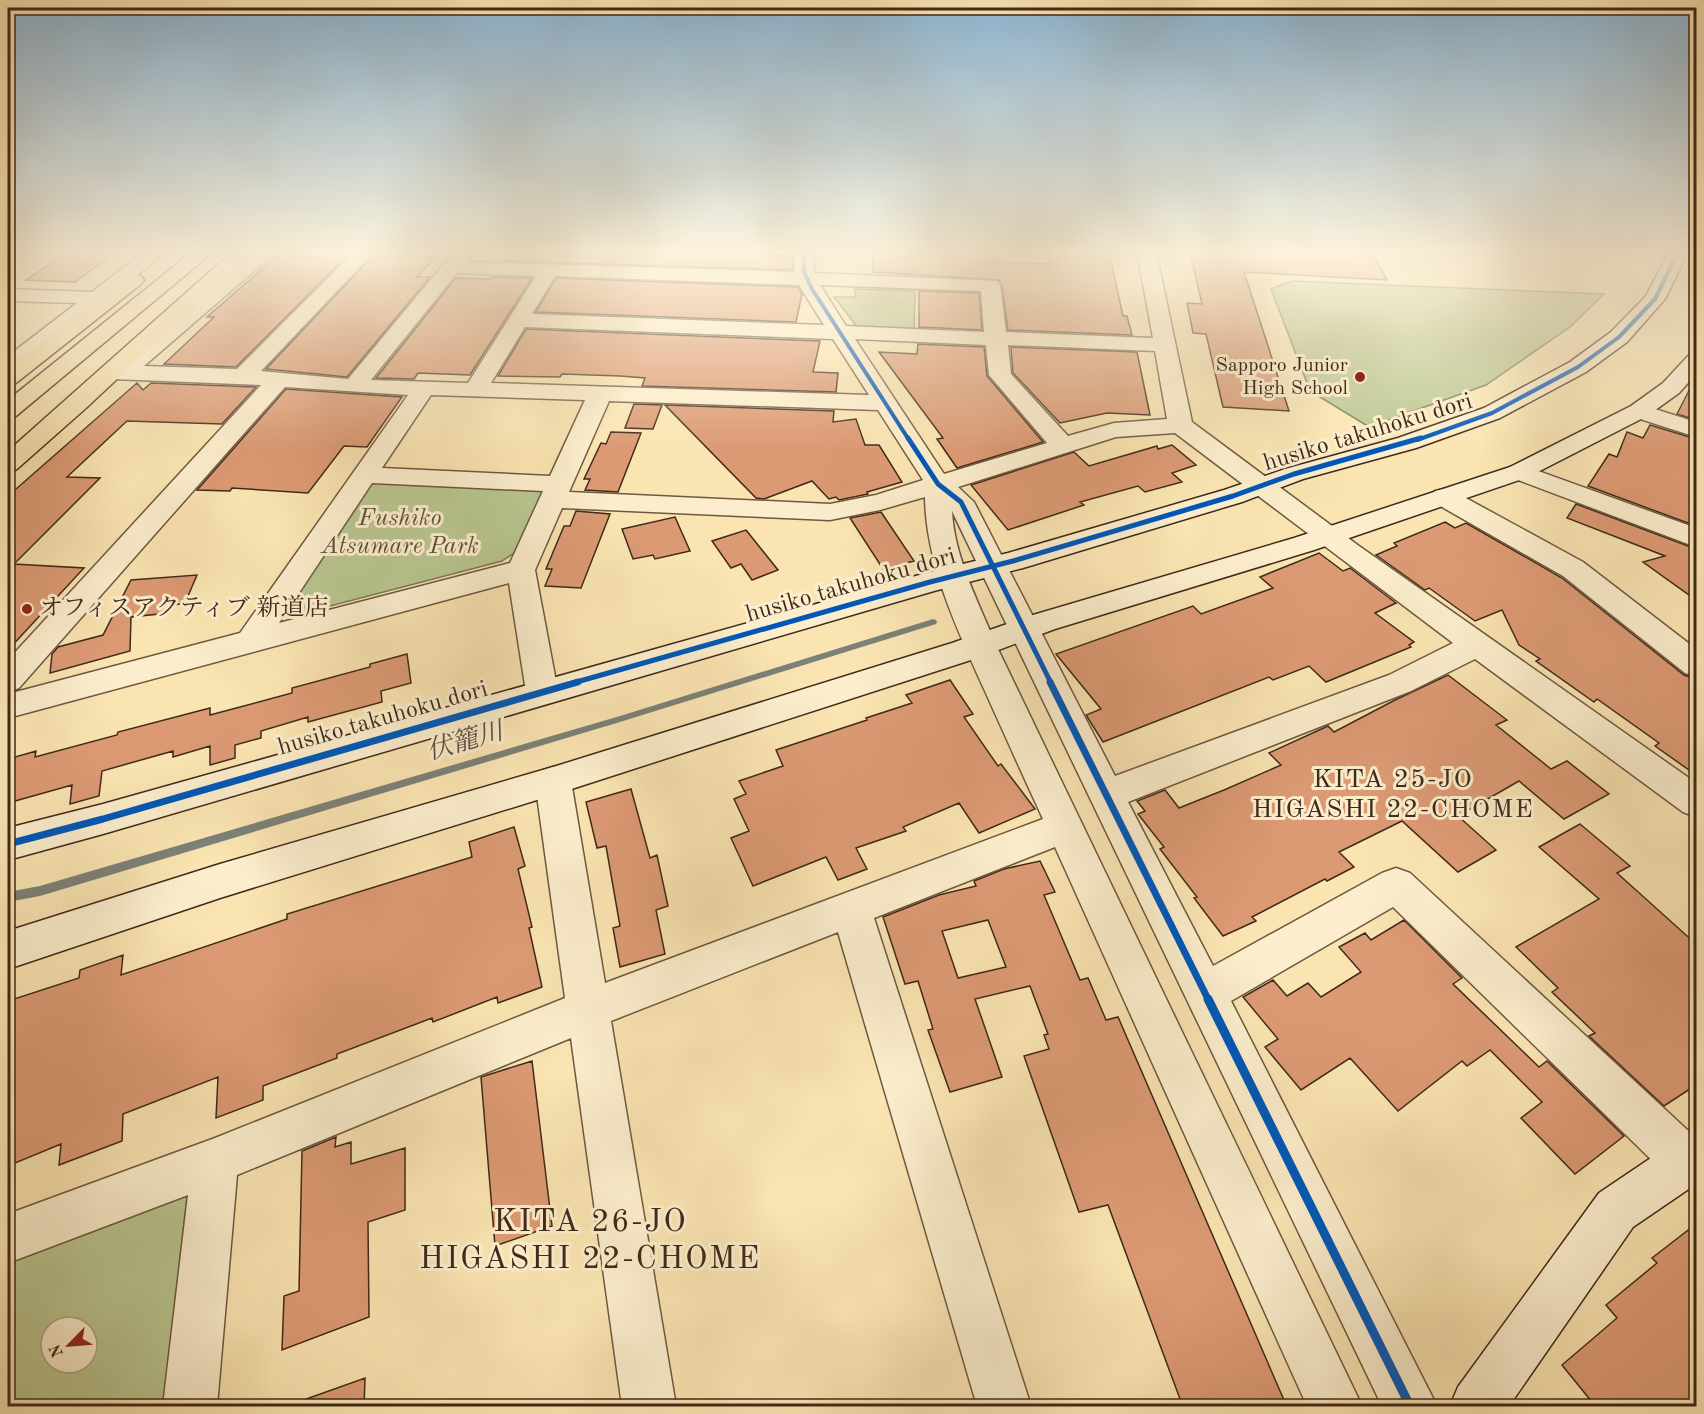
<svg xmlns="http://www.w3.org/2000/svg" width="1704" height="1414" font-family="'Old Standard TT','Noto Serif JP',serif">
	<rect width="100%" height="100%" fill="#fae5b2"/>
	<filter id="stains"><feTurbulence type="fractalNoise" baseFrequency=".00333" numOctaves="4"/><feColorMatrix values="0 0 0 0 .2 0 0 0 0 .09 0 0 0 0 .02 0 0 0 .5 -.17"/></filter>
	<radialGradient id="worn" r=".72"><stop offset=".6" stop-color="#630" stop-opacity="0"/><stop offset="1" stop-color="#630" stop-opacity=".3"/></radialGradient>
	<path fill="#b9c690" stroke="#7c7855" stroke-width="1.5" fill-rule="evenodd" d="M1292,281l312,13 -34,33 -84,58 -117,42 -59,-36 -39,-102z
		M854,289l61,2 -1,39 -56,-2 -24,-31h22z
		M385,478l160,13 -31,62 -12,8 -210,55 -8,-9 85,-123z
		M173,1188l14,10 -24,208h-155v-151zM51,1327h36v36h-36z"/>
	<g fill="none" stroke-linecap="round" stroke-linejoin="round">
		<path fill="#7c8179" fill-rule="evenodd" d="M933,619l3,1 1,2 -1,2 -316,98 -580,174 -32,6v-10l32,-6 580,-170z"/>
	</g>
	<path fill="#dc9a74" stroke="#3f291a" stroke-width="1.5" fill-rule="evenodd" d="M68,252h48l-41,30 -49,-2z
		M510,252h243l-1,2 41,2 -1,14 -288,-9z
		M873,252h121v10l56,2 -1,-12 60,1 14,63h4l5,19 -124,-5 -6,-45 -3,-5 -126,-8z
		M1190,252l183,2 14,26 -143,-8 45,139 -66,-4 -17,-73 -13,-1 -6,-30 15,1z
		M380,254l55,3 -18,20h13l-83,100 -81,-8 105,-111 4,1z
		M278,255l67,3 -109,109 -72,-3 50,-47h-7z
		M492,277l40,1 -62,97 -52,-2 -4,6 -38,-1 80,-100 35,1z
		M556,278l242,9 4,7 -6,28 -260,-10z
		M919,291l60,2 3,37 -63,-3z
		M526,329l294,12 -7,31 25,1 -2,19 -194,-6 3,-8 -25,-2 -58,-2 -2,3 -62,-1z
		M918,344l66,3 3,29 56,66 -86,26 -20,-29 6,-1 -64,-86 38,2z
		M1011,347l126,5 13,63 -43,-2 -47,10 -47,-50z
		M1696,377v43l-19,-6z
		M137,383l6,7 8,-7 105,4 -34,37 -95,-3 -60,56 33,1 -86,86 70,4 -76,82v-154z
		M286,389l116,8 -35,50 -23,-1 -36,47 -76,-5 -2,3 -33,-1z
		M634,404l28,1 -9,24 -28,-1z
		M665,405l169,6 -1,11 23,-3 9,26h14l23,37 -35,10 1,2 -29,6 -3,-3 -7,2 -17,-18 -48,18 -8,-1z
		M1650,425l46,14v87l-108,-40 21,-32 8,3 10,-25 16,6z
		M611,432l30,1 -23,59 -33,-2 5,-11h-6l17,-36 5,1z
		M1172,445l24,20 -24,8 10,9 -37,10 -7,-6 -58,16 4,3 -76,25 -37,-45 103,-33 15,14 68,-20 1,3z
		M1576,504l120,45v51l-53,-38 22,-6 -98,-38z
		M576,511l34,3 -29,74 -36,-2 7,-17h-6l18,-43h6z
		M881,512l33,49 -31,8 -33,-51z
		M675,517l15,34 -35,8 -2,-4 -20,4 -11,-30z
		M1445,522l10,6 11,-5 96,55 122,97 12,4v96l-41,-29 4,-3 -62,-44 -3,3 -58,-41 4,-2 -21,-14 -17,-35 -27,11 -46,-33 -4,2 -49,-35 21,-9 -3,-3z
		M746,530l32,40 -26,10 -11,-16 -10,4 -19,-27z
		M1319,553l24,18 7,-3 46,35 -21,10 39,29 -5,3 2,2 -85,35 -17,-16 -36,14 -4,-3 -166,65 -17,-27 15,-6 -45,-55 137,-48 8,8 72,-26 -13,-11z
		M197,575l-12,28 -12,2 -4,8 -38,4 -1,34 -80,22 2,-19 6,-7 45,-12 28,-55z
		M407,654l4,29 -30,8 1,11 -74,20v-5l-47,14v7l-26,7v13l-25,7v-19l-37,11v-6l-71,20 -3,25 -29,8 2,-19 -64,18v-44l28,-8 -1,6 82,-22 1,-3 92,-24v7l82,-22v-5l78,-21v-3z
		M1448,675l59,45 -11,5 55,44 16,-8 42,33 -45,25 -45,-38 -61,35 38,34 -38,22 -56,-51 -63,31 15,15 -27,14 -2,-2 -73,38 4,4 -33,15 -29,-38 3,-1 -37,-48 4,-2 -26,-33 7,-3 -8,-10 28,-11 14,18 45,-18 57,-25 -12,-12 59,-27 6,6 61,-32z
		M950,680l23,34 -9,3 34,49 3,-2 34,45 -56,24 -20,-30 -56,24 3,4 -50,17 11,21 -29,11 -12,-23 -73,29 -22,-48 18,-7 -15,-32 12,-5 -7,-13 44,-15 -7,-16 91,-30 -1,-2 46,-15 -6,-8z
		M631,789l19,69 7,-3 11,51 -12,4 9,44 -45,13 -7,-39 7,-2 -14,-80 -9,2 -11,-46z
		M1580,824l50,42 -13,7 79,71v141l-32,21 -75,-70 6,-3 -43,-41 6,-4 -42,-41 83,-48 -60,-52z
		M514,827l11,39 -7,3 14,58 -3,1 13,59 -44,16 -1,-6 -64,25 -1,-4 -95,36v4l-74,28v14l-47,18 2,-41 -95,37 -1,27 -63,24 2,-21 -53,22v-146l3,-20 68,-22 1,-8 43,-15 -2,20 166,-56v-5l185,-57 -3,-15z
		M1040,861l15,31 -11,3 36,85 8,-2 18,42 12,-3 169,390h-104l-75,-202 -29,7 -55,-156 25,-7 -5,-14 4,-1 -18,-48 -55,13 27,78 -52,15 -22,-62 5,-1 -15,-48 -13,3 -22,-67 56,-22 37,-9 -2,-5 30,-12zM988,920l18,47 -48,11 -16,-47z
		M1404,920l58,58 -9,6 86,83 8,-6 77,75 -49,38 -54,-56 21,-16 -52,-52 -23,16 -5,-5 -64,50 -48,-53 -49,32 -36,-43 13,-8 -35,-42 30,-17 14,16 21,-13 13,14 40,-25 -22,-25 26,-14 6,7z
		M532,1061l20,165 -57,20 -14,-169z
		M336,1137l-1,10 16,-5v22l54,-16v62l-37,12 1,95 -87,33 2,-54 15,-5 3,-140z
		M1696,1224v183h-100l-34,-42 55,-47 -11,-13 51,-42 -5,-5z
		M365,1378l-1,29h-68l-1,-4z"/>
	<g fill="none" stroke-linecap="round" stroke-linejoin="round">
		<g stroke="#6e5840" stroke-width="3">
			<path id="street" d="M144,252h22l-150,120 -8,2v-18l69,-53 -69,-2v-12l84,3z
				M255,252h21l-132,114 93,3 117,-117h20l-113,119 87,8 106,-127h19l-7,10 328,10 1,-20h18l1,21 183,8 3,4 6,47 147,6 -16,-86h19l36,170 167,124 337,237v34l-13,-5 -208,-153 -64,32 -283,111 85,164 169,-93 14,-5 14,5 286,265v44l-8,3 -17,-6 -278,-272 -162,94 206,405h-55l-430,-895c2,46 27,92 44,134l366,761h-55l-252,-559 -181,71 157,488h-54l-139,-474 -227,89 65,385h-54l-51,-368 -334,137 -20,231h-54l25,-211 -180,68v-49l207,-76 350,-140 -30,-217 6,-10 12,-4 12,4 6,10 34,202 438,-164c-20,-43 -39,-86 -59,-130 -27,-60 -58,-125 -59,-192l-45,13 -50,10 -268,-12 -27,62 23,122 -4,9 -12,3 -12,-3 -4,-9 -17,-109 -501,135v-24l232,-61 168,-238 -123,-8 -266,301 -11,4v-32l253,-275 -149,-6 -8,-2 -3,-5 7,-9 24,-8zM457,273l79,3 -68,107 -97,-3zM555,276l244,9 25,40 -292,-11zM820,285l161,6 3,41 -138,-6zM525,327l308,12 36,56 -378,-12zM855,339l131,6 3,30 58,68 -103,31zM1008,345l147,6 12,68 -53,4 -46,13 -57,-62zM431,395l154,5 -35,76 -168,-8zM609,401l269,9 45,70 -47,15 -46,9 -261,-12zM1175,433l278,210 -64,32 -274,101 -141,-274 -16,-15 158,-50zM372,483l171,8 -33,72 -231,60z
				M1639,404l57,18v15l-65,-21 -4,-5 4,-5z
				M1519,464l177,64v19l-186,-70 -4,-5 4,-5z
				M1444,489l9,2 130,71 113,87v27l-11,-3 -122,-97 -128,-73 -4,-6 4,-6z"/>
		</g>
		<g stroke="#3f291a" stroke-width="3">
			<path id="secondary" d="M1669,252h19l-23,47 -38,43 -41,30 -86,46 -84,30 -113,31 -61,23 -219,66 -89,23 -831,243 -95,26v-32l95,-24 827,-232 78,-19 216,-63 61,-21 113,-31 86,-30 86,-46 41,-30 35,-36z
				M1696,354v20l-17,19 -32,23 -119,61 -214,73 -259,79 -81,30 -421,136 -333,103 -212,71v-38l212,-67 333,-97 399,-124 81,-28 261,-77 216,-71 121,-61 32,-23 25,-27z
				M1696,1133v51l-63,43 -124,179h-59l8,-19 141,-194 80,-54z"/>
		</g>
		<g stroke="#3f291a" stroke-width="3">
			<path id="highway" d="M192,252h21l-197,164 -8,2v-18z
				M232,252h21l-167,156 -69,61 -9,3v-21z
				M134,274l7,2 3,4 -3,4 -125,99 -8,2v-18l119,-91z"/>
		</g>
		<use href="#street" fill="#fceecd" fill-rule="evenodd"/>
		<use href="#secondary" fill="#fceecd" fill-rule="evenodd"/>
		<use href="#highway" fill="#fae5b2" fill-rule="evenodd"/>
		<g stroke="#fceecd" stroke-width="6">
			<path id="cycleway-far3" d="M804,252v20l8,17 97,151
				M1417,440l75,-27 86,-46 41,-30 36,-38 23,-47"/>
		</g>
		<g stroke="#fceecd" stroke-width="8">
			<path id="cycleway-far2" d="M908,438l30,46 23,18 90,181
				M573,683l357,-101 83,-21 220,-65 61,-22 127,-36"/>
		</g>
		<g stroke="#fceecd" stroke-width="10">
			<path id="cycleway-far1" d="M1050,682l159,319
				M8,844l95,-25 475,-137"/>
		</g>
		<g stroke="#fceecd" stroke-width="13">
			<path id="cycleway" d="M1208,999l202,407"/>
		</g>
		<use href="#cycleway-far3" stroke="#0057b8" stroke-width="4"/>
		<use href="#cycleway-far2" stroke="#0057b8" stroke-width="5"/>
		<use href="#cycleway-far1" stroke="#0057b8" stroke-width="7"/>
		<use href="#cycleway" stroke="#0057b8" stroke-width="9"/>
	</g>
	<linearGradient id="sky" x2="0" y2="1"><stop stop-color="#8db7d5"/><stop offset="0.56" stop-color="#fdf3dc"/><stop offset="1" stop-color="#fdf3dc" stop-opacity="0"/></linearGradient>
	<rect width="1704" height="450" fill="url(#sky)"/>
	<g fill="#8f2418" stroke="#fceecd" stroke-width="2">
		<circle cx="1360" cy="377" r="6"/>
		<circle cx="27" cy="609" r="6"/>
	</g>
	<g text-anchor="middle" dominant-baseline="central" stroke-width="6" stroke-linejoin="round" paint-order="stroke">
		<g font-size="20" fill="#3f291a" stroke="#fceecd" text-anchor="end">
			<text x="1348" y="366">Sapporo Junior<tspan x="1348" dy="23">High School</tspan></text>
		</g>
		<g font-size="24" fill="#3f291a" stroke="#fceecd">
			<text transform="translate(1368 433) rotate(-17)">husiko takuhoku dori</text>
			<text transform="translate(851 586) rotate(-16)">husiko takuhoku dori</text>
			<text transform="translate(383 719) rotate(-16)">husiko takuhoku dori</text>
		</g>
		<g font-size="24" font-style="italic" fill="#5e5038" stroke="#fceecd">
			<text x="400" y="519">Fushiko<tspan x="400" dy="28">Atsumare Park</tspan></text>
		</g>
		<g font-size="24" fill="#3f291a" stroke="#fceecd" text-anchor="start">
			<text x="39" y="609">オフィスアクティブ 新道店</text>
		</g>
		<g font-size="26" font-style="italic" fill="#584e42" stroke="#fceecd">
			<text transform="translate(465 742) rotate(-16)">伏籠川</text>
		</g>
		<g font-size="26" letter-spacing="1.5" fill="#3f291a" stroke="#fceecd">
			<text x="1393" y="780">KITA 25-JO<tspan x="1393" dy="30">HIGASHI 22-CHOME</tspan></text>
		</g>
		<g font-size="32" letter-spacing="1.5" fill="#3f291a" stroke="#fceecd">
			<text x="590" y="1223">KITA 26-JO<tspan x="590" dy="37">HIGASHI 22-CHOME</tspan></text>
		</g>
	</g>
	<rect width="1704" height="1414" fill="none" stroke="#fae5b2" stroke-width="30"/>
	<rect x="9" y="9" width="1686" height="1396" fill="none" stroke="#3f291a" stroke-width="3"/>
	<rect x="15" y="15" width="1674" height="1384" fill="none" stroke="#3f291a" stroke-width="1.5"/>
	<g transform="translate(69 1345) rotate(245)"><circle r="28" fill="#fceecd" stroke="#b09f85" stroke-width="1.5"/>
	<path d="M0-4.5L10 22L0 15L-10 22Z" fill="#8f2418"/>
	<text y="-9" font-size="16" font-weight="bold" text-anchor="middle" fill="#3f291a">N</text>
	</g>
	<rect width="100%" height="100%" filter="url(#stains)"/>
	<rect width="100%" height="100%" fill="url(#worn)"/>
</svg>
